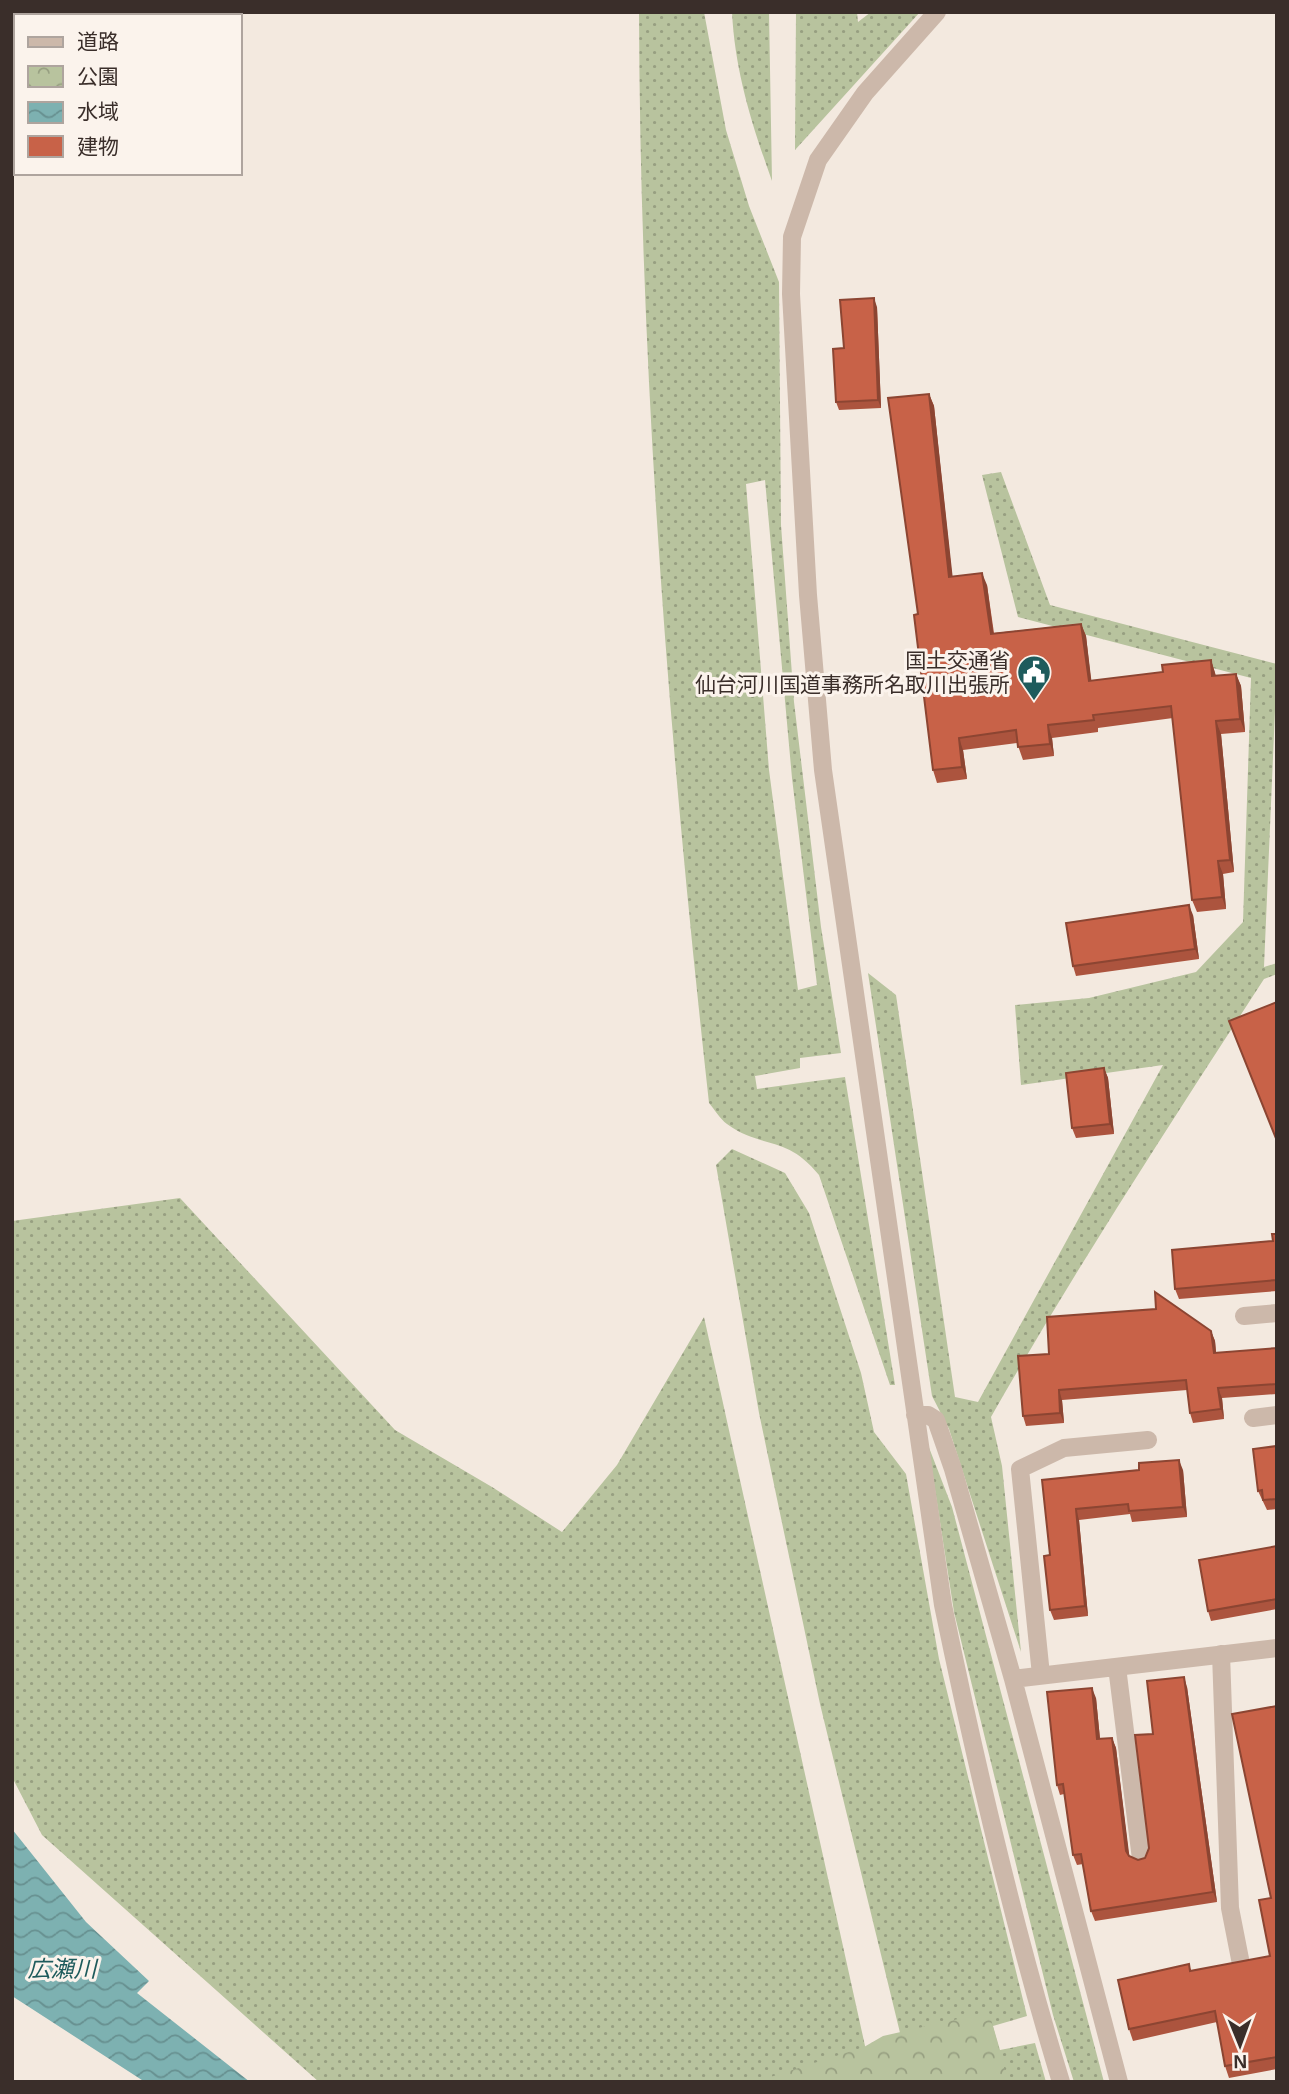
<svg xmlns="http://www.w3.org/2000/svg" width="1289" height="2094" font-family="Helvetica,'Noto Sans JP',sans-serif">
	<defs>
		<pattern id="grass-dots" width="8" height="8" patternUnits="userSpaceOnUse" patternTransform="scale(1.75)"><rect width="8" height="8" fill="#b8c39e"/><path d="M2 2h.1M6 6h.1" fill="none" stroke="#979f81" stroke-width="1.8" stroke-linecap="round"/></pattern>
		<pattern id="park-crowns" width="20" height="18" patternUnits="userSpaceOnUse" patternTransform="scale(1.75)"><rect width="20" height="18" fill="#b8c39e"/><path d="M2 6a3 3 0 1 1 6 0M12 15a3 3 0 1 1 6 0" fill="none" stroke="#979f81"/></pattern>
		<pattern id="water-waves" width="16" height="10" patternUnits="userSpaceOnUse" patternTransform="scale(1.75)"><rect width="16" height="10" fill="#7db1b1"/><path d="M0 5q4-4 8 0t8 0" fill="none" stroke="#679090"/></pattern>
	</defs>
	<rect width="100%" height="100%" fill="#f3e9df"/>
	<path fill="url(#grass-dots)" fill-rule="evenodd" d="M639,12h65l22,118 23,76 30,76 2,243 13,177 27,225 20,126 -41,5v10l-45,8 2,13 88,-12 50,308h-5l-71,-210c-33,-41 -56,-25 -92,-51 -7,-5 -12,-14 -18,-21 -40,-362 -69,-727 -70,-1091zM765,480l27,298 25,207 -19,5 -29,-220 -23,-286z
		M732,12h37l3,169c-20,-56 -37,-109 -40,-169z
		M796,12h61l1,10 13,-10h49l-125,138z
		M1001,472l49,133 227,59 -13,303 13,-4v11l-13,5c-94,145 -188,289 -273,438l11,49 19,186 -72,-223 -17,-33 -64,-423 28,22 59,402 23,5 185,-337 -142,20 -6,-80 74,-7 107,-26 47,-50 8,-244 -233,-61 -36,-142z
		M732,1149l53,24 24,40 52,160 13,59 32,42 33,185 88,357 -34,10 7,24 35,-7 11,39h-134l-92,-378 -61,-291 -43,-248z
		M180,1198l215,232 97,57 70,45 55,-67 87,-148 169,765h-554l-277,-247 -30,-58v-556z
		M928,1445l24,62 152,575h-30l-21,-67 -99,-403z"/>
	<path fill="url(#park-crowns)" d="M989,2012l19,70h-253l109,-35 19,-11z"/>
	<path fill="url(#water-waves)" d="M12,1829l74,93 63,59 -12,12 113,89h-105l-133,-86z"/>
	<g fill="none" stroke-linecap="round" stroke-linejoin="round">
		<path stroke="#ccb8aa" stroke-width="18" d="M937,12l-72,81 -47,67 -26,77 -1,57 17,301 15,175 120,835c33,160 70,320 118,477
			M1244,1316l33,-3
			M915,1415h13l8,5 17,49 60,210
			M1253,1418l24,-3
			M1221,1654l9,254 11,56
			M1117,1667l24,192
			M1041,1675l-21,-206 44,-21 84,-8
			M1119,2082l-106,-403 264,-31"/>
	</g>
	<path fill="#ac543e" d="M877,307l4,101 -42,2 -3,-8 8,-54z
		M929,394l5,12 18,170 35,9 7,48 87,-9 5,12 5,45 72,-9 48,-12 5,16 20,-2 5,12 4,46 -24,2 13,138 -11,2 3,35 -29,3 -5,-12 -19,-182 -75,10v4l-46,6 2,18 -31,4 -6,-17 -54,7 4,29 -30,4 -4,-13z
		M1193,915l6,44 -123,17 -3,-10z
		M1104,1068l4,10 6,56 -38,4 -4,-10z
		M1277,1234v57l-98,8 -4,-10 98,-48z
		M1211,1331l4,10 1,12 61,-5v46l-55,4 2,21 -31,4 -3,-10 -3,-23 -125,10 2,23 -38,3 -3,-10 26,-62z
		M1277,1446v63l-10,1 -9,-19z
		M1183,1470l4,47 -55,5 -2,-8 -51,6 9,96 -34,4 -4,-10v-55l-8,-75z
		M1277,1546v63l-66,12 -3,-10z
		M1187,1687l30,215 -122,19 -4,-10 -8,-47 -6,1 -4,-10 -9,-61 -4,1 -3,-10 39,-87 4,41 12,-1 4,10 13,109 9,3 7,-2 4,-10 4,-114z
		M1277,1706v363l-48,9 -4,-12 -8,-44 -84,19 -4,-12 60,-65 2,7 79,-15z"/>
	<path fill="#8c4532" d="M874,298l3,9 4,101 -3,-8z
		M929,394l5,12 20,183 -5,-12z
		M982,573l5,12 8,61 -4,-12z
		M1081,624l5,12 7,58 -4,-13z
		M1211,660l4,13 2,16 -5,-13z
		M1236,674l5,12 4,46 -5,-13z
		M1216,721l5,13 13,138 -4,-12z
		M1048,725l4,13 2,18 -4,-12z
		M959,738l4,12 4,29 -5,-12z
		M1218,861l5,13 3,35 -4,-12z
		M1189,905l4,10 6,44 -4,-10z
		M1104,1068l4,10 6,56 -4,-10z
		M1211,1331l4,10 2,22 -3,-10z
		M1218,1388l4,10 2,21 -3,-10z
		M1059,1390l3,10 2,23 -4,-10z
		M1179,1460l4,10 4,47 -4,-10z
		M1076,1509l3,11 9,96 -3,-10z
		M1184,1677l3,10 30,215 -4,-10z
		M1092,1688l4,10 5,51 -4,-10z
		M1112,1738l4,10 14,113 -4,-10z"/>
	<path fill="#c86248" stroke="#8c4532" stroke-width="2" d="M874,298l4,102 -42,2 -3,-53 11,-1 -4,-48z
		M929,394l20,183 33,-4 9,61 90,-10 8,57 74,-9 -1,-7 49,-5 1,16 24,-2 4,45 -24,2 14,139 -12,1 4,36 -30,3 -21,-194 -78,9 1,5 -46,5 2,19 -32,3 -2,-17 -57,8 3,29 -29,3 -19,-155 4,-1 -30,-216z
		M1189,905l6,44 -122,17 -7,-43z
		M1277,1002v139l-48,-120z
		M1104,1068l6,56 -38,4 -6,-55z
		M1272,1234h5v46l-102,9 -3,-39 101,-9z
		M1155,1292l56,39 3,22 63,-5v36l-59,4 3,21 -31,4 -4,-33 -127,10 1,23 -37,3 -5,-60 31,-2 -2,-37 109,-8z
		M1277,1446v53l-14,1 -1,-10 -4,1 -5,-42z
		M1179,1460l4,47 -54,4 -1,-7 -52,5 9,97 -35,4 -6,-54 6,-1 -8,-75 97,-10v-7z
		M1277,1546v53l-69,12 -9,-51z
		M1184,1677l29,215 -122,19 -10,-57 -8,1 -10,-71 -6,1 -10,-93 45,-4 5,51 15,-1 14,113 3,5 9,4 7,-2 4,-10 -14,-113 18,-1 -6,-53z
		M1277,1706v351l-52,9 -10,-55 -86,18 -11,-49 71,-16 1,7 80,-15 -11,-56 12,-2 -39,-184z"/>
	<defs>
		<g id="civic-pin" transform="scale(1.75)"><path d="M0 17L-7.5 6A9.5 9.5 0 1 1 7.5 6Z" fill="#1e5b5c" stroke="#fbf3ec"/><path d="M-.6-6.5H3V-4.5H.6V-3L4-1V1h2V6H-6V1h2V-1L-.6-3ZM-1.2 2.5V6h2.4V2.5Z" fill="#fff"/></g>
	</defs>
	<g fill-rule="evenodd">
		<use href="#civic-pin" x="1034" y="672"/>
	</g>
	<g text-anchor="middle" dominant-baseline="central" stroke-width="6" stroke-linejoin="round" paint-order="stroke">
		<g font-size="21" fill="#3a2e2a" stroke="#fbf3ec" text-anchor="end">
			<text x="1010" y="660">国土交通省<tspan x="1010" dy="24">仙台河川国道事務所名取川出張所</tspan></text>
		</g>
		<g font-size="23" font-style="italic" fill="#1e5b5c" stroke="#fbf3ec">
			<text x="62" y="1969">広瀬川</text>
		</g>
	</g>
	<rect width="1289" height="2094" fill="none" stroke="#3a2e2a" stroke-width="28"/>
	<rect x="14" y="14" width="228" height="161" fill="#fbf3ec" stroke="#aea49e" stroke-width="2"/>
	<rect x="28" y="37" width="35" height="10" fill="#ccb8aa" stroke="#aea49e" stroke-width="2"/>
	<text x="77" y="49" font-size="21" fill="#3a2e2a">道路</text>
	<rect x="28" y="66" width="35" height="21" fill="url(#park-crowns)" stroke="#aea49e" stroke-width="2"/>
	<text x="77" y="84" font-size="21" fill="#3a2e2a">公園</text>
	<rect x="28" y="102" width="35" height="21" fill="url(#water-waves)" stroke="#aea49e" stroke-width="2"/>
	<text x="77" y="119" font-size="21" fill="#3a2e2a">水域</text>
	<rect x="28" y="136" width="35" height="21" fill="#c86248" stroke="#aea49e" stroke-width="2"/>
	<text x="77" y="154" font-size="21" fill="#3a2e2a">建物</text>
	<g transform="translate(1240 2045) rotate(179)" stroke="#fbf3ec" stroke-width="5" paint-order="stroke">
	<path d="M0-5L12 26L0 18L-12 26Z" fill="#3a2e2a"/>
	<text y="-10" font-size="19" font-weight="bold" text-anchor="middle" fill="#3a2e2a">N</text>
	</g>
</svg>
